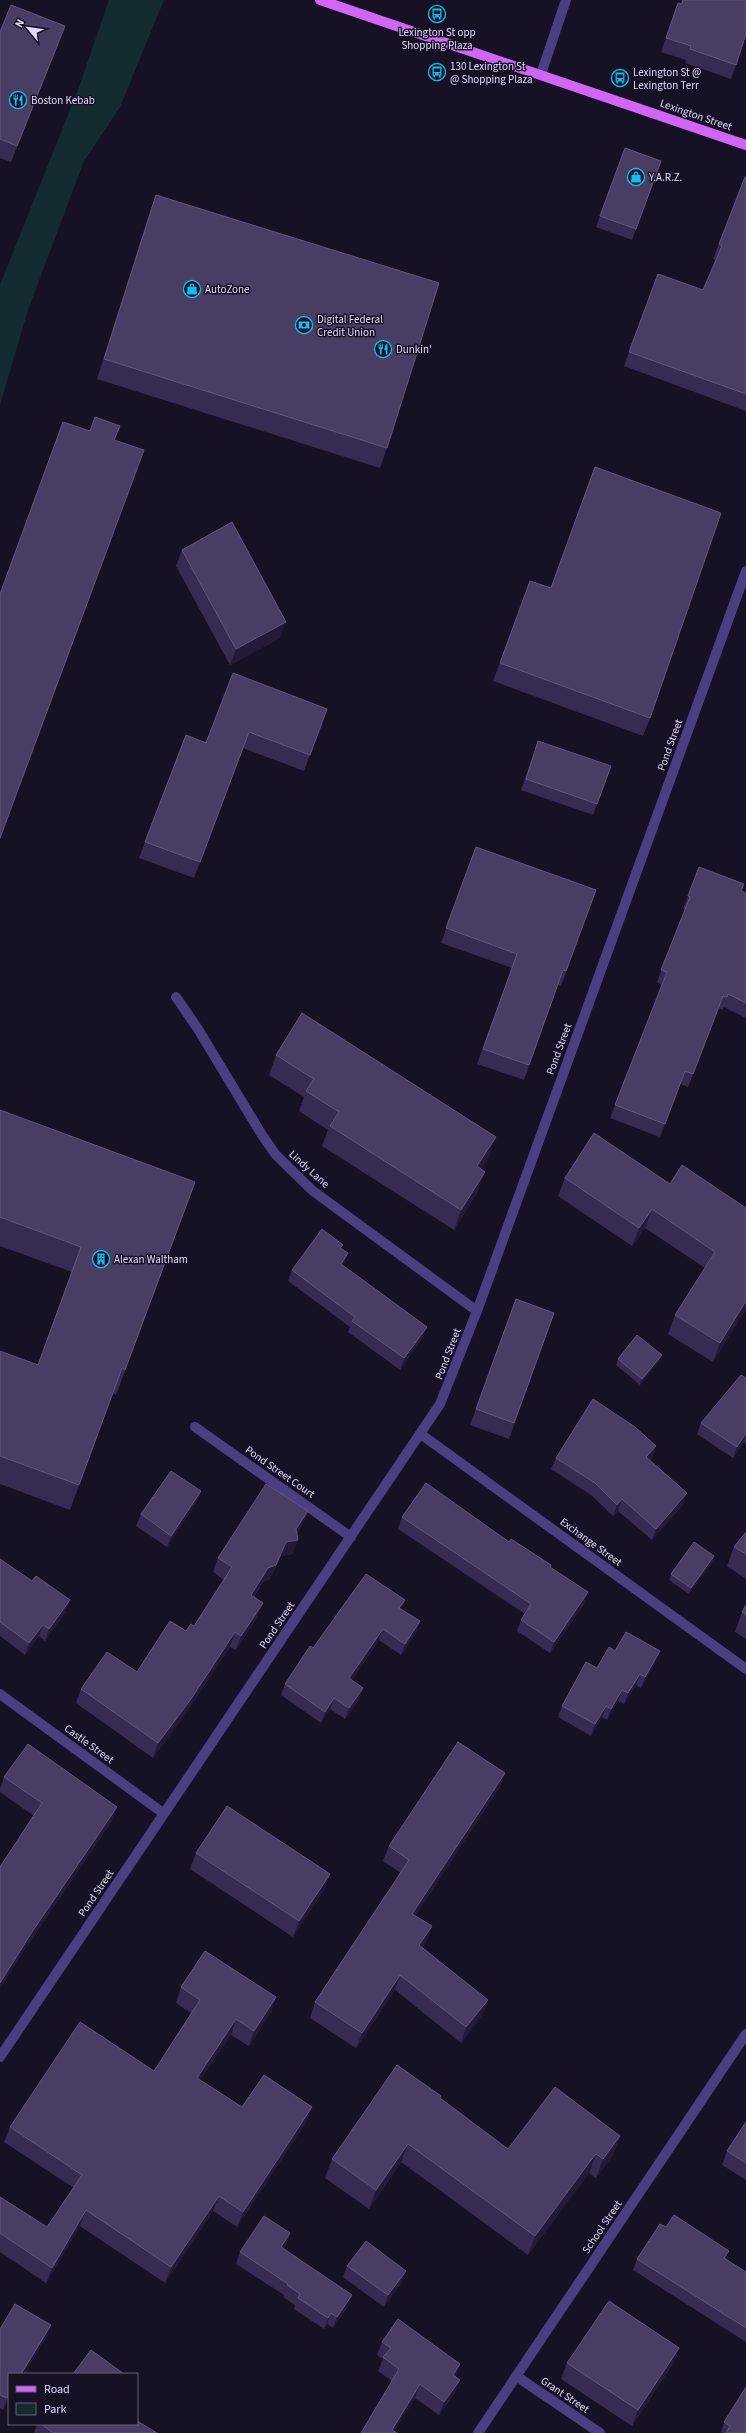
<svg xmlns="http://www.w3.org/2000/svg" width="746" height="2433" font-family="'Source Sans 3',sans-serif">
	<rect width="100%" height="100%" fill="#171125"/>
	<path fill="#142c2f" d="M109,0h55l-44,107 -36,54 -56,149 -28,95v-120l78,-195z"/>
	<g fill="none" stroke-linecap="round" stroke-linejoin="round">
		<path stroke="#493f81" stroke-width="10" d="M541,74l25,-74
			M176,997l22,32 64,106 14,20 37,36 164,120
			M195,1427l156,110
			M422,1435l324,234
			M0,1694l163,119
			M0,2057l440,-653 37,-93 269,-740
			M516,2376l84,57"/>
		<path stroke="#493f81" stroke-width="10" d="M478,2433l268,-399"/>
		<path stroke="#d166f5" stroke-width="10" d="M320,0l426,145"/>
	</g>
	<path fill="#382b52" d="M682,0h64l-10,65 -5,14 -46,-16 1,-3 -25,-8 17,-49h3z
		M0,32l59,11 -48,119 -11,-4z
		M625,148l36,13 -29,79 -36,-13z
		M746,177v234l-122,-45 34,-92 45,16 13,-30 -3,-1 6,-15z
		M156,195l231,253 -7,20 -283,-89 52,-164z
		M182,550l98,88 -50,27 -54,-99z
		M530,581l120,137 -7,18 -150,-55z
		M327,709l-23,62 -61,-23 -49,130 -55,-20 47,-123 20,8z
		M534,753l77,13 -18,49 -72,-25z
		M476,847l120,43 -35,96 -3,-1 -34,95 -47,-16 35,-96 -71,-25z
		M699,867l47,26v125l-22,-11 -2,3 -3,-2 -31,79 -8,-3 -20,53 -50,-19 52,-133 -5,-3 28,-72 -2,-1z
		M276,1055l213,102 -8,12 -3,22 -24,39 -132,-84 6,-16 -29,-19 5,-14 -35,-22z
		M0,1110l195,72 -79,213 -4,-2 -42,117 -70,-26v-133l38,14 34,-93 -72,-26z
		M565,1178l105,6 76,24v101l-33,53 -45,-28 7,-19 30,-47 -60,-40 -13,18 -74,-50z
		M341,1248l7,5 -5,13 84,61 -5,11 -22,32 -52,-38 2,-5 -62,-46 4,-11z
		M516,1299l38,14 -45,126 -39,-14z
		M618,1359l41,2 -19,24 -24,-20z
		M746,1378v66l-2,-2 -11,16 -36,-24 4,-11z
		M556,1458h96l-3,2 34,45 -31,35 -34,-29 -5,5 -22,-21 -40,-26z
		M201,1491l-5,12 -29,44 -31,-21 5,-12z
		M308,1511l-6,14 -5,9 1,6 -6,14 -11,2 -11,23 -7,3 -9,15 3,20 -21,33 -6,-3 -44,66 -33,45 -77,-55 5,-14 56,-17 49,-41 8,-5 30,-46 -11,-8 5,-14z
		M402,1517l107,25 42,23 -1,2 34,37 -34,49 -33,-22 4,-11 4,-6 -127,-85z
		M746,1532v47l-19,-13 7,-19z
		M714,1556l-2,6 -23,32 -20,-14 2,-6z
		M0,1559l66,52 -21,30 -6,-5 -14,19 -25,-19z
		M405,1600l-4,9 19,12 -4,12 -15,22 -22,-15 -27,40 11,8 -4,11 -14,20 -15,-10 -9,14 -40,-28 4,-11 28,-36z
		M746,1605v34l-11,-7 7,-20z
		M615,1651l40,12 -14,25 -5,-3 -12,19 -6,-3 -11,19 -5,-3 -11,19 -33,-19 4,-11 35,-38z
		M505,1773l-6,15 -84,128 17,10 -6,16 -4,6 66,52 -6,15 -21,28 -66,-53 -39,58 -46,-30 5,-16 86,-129 -18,-12 6,-15z
		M4,1777l108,44 -85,125 7,-130 -34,-24v-3z
		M196,1853l134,21 -6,16 -31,47 -103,-68z
		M181,1987l95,10 -5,15 -22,34 -18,-11 -31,45 42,27h70l-6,15 -69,105 -24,-16 -48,72 -85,-57 -34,57 -46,-31v-55l47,30 27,-39 -70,-46 6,-15 144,-56 37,-58 -15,-10z
		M441,2096l-1,3 68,50 112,-13 -7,19 -17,23 -7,-5 -61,82 -127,-93 -32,47 -44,-31 7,-19z
		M746,2122v58l-24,-15 5,-14z
		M666,2227l60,32 20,13v70l-113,-72 4,-11z
		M290,2233l-4,12 -2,3 64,58 -15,22 -6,-4 -3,5 -30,-20 1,-4 -12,-8 1,-2 -48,-31 4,-12z
		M347,2266l55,16 -18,25 -41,-30z
		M0,2329l47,7 -23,38h-15v25l-6,11 -3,-2z
		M382,2342l74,35 -1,16 -16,22 -24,-17 -21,33 -33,2 31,-52 -14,-10 5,-12 -6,-4z
		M679,2348l-6,16 -41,62 -71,-47 6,-16z
		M724,2422l22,11h-25z
		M37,2424h100l20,9h-123z"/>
	<path fill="#231938" d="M65,26l-6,17 -48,119 6,-16z
		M286,622l-6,16 -50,27 6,-16z
		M496,1137l-7,20 -19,29 7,-20z
		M485,1172l-7,19 -24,39 7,-20z
		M652,1209l-7,19 -13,18 7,-18z
		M348,1253l-4,12 -8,10 5,-11z
		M746,1301v8l-33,53 7,-19z
		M427,1327l-5,11 -22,32 4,-12z
		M662,1355l-3,6 -19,24 2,-6z
		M746,1433v2l-2,7 -11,16 4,-11z
		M656,1446l-4,12 -10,11 4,-12z
		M201,1491l-5,12 -29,44 4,-11z
		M687,1493l-4,12 -31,35 4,-11z
		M622,1499l-4,12 -5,5 4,-11z
		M308,1511l-6,14 -10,16 6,-1 -6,14 -11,2 -11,23 -7,3 -17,27 5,-14 17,-27 18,-26 10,-13z
		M714,1556l-2,6 -23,32 2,-6z
		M588,1592l-4,12 -34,49 4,-11z
		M70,1600l-4,11 -21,30 4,-12z
		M405,1600l-5,11 -1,-3z
		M263,1603l-6,14 -21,33 5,-14z
		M420,1621l-4,12 -15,22 4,-11z
		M43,1625l-4,11 -14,19 4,-12z
		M383,1629l-4,11 -34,50 4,-12z
		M235,1632l-5,15 -44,66 -33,45 5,-15z
		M660,1651l-5,12 -14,25 4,-11z
		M640,1674l-4,11 -12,19 4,-11z
		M363,1688l-4,11 -14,20 4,-11z
		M622,1690l-4,11 -11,19 4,-11z
		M334,1698l-4,11 -9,14 4,-11z
		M606,1706l-4,11 -11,19 4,-12z
		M505,1773l-6,15 -92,141 5,-15z
		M117,1807l-5,14 -85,125 -27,43v-6l32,-51z
		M330,1874l-6,16 -31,47 6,-16z
		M432,1926l-6,16 -12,19 5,-16z
		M400,1975l-5,15 -39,58 6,-15z
		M276,1997l-5,15 -22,34 5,-15z
		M488,2000l-6,15 -21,28 5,-16z
		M236,2019l-5,16 -40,58 6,-15z
		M312,2107l-6,15 -69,105 6,-15z
		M620,2136l-7,19 -17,23 7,-19z
		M408,2144l-7,18 -32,47 7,-19z
		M596,2154l-7,19 -61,82 7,-19z
		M219,2196l-6,15 -48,72 6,-16z
		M86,2210l-6,16 -34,57 6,-15z
		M290,2233l-4,12 -9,13 4,-11z
		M729,2251l-5,11v-4z
		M406,2271l-4,11 -18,25 4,-12z
		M352,2295l-4,11 -15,22 4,-11z
		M331,2313l-4,11 -3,5 4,-11z
		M51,2325l-4,11 -23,38h-3z
		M679,2348l-6,16 -41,62 6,-16z
		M460,2364l-5,14 -2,-3z
		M460,2380l-5,13 -16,22 5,-13z
		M420,2384l-5,14 -22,35 -1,-3z
		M9,2395v4l-6,11 4,-12z"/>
	<path fill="#4a3d64" stroke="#61567c" d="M683,0h63v34l-10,31 -46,-16 1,-3 -25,-8 12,-35 4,1z
		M11,5l54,21 -48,120 -17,-7v-107z
		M625,148l36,13 -25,68 -36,-13z
		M745,177h1v217l-117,-42 29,-78 45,16 19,-44 -3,-2z
		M156,195l283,88 -52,165 -283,-89z
		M95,417l25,9 -6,14 30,10 -144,388v-244l63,-172 27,9z
		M595,467l126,46 -71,205 -150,-55 30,-82 21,7z
		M232,522l54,100 -50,27 -54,-99z
		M233,673l94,36 -17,46 -61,-23 -49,130 -55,-20 41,-107 20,8z
		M538,741l73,25 -14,38 -71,-25z
		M476,847l120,43 -30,81 -3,-1 -34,95 -46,-16 34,-95 -71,-26z
		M699,867l45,17 -3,7 5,2v110l-18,-9 -1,3 -4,-1 -30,78 -8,-3 -20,53 -50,-19 52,-133 -6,-2 29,-73 -2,-1z
		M302,1013l194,124 -19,29 8,6 -24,38 -131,-84 9,-14 -33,-21 8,-12 -38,-24z
		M0,1110l195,72 -70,188 -3,-2 -43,117 -79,-29v-105l38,14 43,-118 -81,-30z
		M594,1133l76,51 12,-19 64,43v93l-26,42 -45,-28 40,-63 -63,-43 -13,19 -74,-50z
		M322,1229l21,16 -3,3 8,5 -7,11 86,63 -23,31 -52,-37 3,-4 -63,-47z
		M516,1299l38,14 -40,110 -38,-14z
		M637,1335l25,20 -20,24 -24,-20z
		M741,1375l5,3v55l-9,14 -36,-24z
		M593,1399l42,28 21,19 -10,11 41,36 -31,36 -34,-30 -5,6 -22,-22 -39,-25z
		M171,1471l30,20 -30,45 -30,-22z
		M426,1483l83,59 2,-3 40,26 -1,2 38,25 -34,50 -33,-22 10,-16 -129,-87z
		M266,1484l42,27 -12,18 2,11 -12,2 -10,23 -8,3 -17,27 12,8 -22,33 -6,-4 -44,67 -33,44 -77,-54 26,-37 30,20 33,-51 16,10 5,-7 3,2 38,-59 -14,-9z
		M746,1532v22l-12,-7z
		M694,1542l20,14 -23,32 -20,-14z
		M0,1559l32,22 4,-5 34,24 -21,29 -6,-4 -14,18 -29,-21z
		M366,1574l39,26 -6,8 21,13 -15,23 -22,-15 -34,49 14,10 -14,20 -15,-10 -9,14 -40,-28 25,-38 3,2z
		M746,1605v10l-4,-3z
		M626,1632l34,19 -15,26 -5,-3 -12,19 -6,-3 -11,19 -5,-3 -11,18 -33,-18 24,-44 11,6 12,-21 6,4z
		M458,1742l47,31 -93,141 20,12 -13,19 69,55 -22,27 -66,-52 -38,58 -47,-31 94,-142 -20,-14z
		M28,1744l89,63 -85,125 -32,51v-116l42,-64 -38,-26z
		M227,1806l103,68 -31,47 -103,-68z
		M205,1951l71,46 -22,34 -18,-12 -39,59 45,29 22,-32 48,32 -69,105 -24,-16 -48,71 -85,-57 -34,58 -52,-35v-36l47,30 35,-52 -72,-48 70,-105 74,49 46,-71 -19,-13z
		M397,2065l44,31 -1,2 68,51 47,-62 65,49 -17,23 -7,-5 -5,6 -56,76 -127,-92 -32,46 -44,-31z
		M746,2122v41l-19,-12z
		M674,2215l55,36 -5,7 22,14v56l-109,-69 23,-35 6,3z
		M264,2216l26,17 -9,14 71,48 -15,22 -6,-4 -3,5 -30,-20 2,-4 -13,-9 1,-1 -48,-32z
		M366,2241l40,30 -18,24 -41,-29z
		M609,2301l70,47 -41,62 -71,-47z
		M15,2304l36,21 -30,49h-12v21l-2,3 -7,-3v-66z
		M398,2319l62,45 -7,11 7,5 -16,22 -24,-18 -28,46 5,3h-36l38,-64 -16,-12 8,-9 -9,-6z
		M91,2350l33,24h-51z
		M746,2387v46h-20l4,-7 -6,-4z
		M137,2421l20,12h-104l-12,-9h96z"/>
	<defs>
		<g id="bus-ring" transform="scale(0.9)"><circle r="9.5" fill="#171125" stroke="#10bef0" stroke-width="1.5"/><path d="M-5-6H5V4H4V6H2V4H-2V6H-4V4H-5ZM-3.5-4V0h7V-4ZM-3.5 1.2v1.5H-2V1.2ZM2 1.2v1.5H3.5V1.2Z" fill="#10bef0"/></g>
		<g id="restaurant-ring" transform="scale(0.9)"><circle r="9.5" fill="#171125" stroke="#10bef0" stroke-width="1.5"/><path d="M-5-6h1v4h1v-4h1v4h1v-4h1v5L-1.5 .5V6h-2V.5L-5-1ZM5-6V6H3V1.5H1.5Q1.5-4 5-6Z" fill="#10bef0"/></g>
		<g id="shop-ring" transform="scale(0.9)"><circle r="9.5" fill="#171125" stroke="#10bef0" stroke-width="1.5"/><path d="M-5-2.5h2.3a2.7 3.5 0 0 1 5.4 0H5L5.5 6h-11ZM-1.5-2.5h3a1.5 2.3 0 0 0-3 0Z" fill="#10bef0"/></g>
		<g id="bank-ring" transform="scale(0.9)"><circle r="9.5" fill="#171125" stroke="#10bef0" stroke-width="1.5"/><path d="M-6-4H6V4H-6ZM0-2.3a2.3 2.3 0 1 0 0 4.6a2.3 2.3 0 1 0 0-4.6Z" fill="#10bef0"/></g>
		<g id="building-ring" transform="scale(0.9)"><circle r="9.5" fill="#171125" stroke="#10bef0" stroke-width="1.5"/><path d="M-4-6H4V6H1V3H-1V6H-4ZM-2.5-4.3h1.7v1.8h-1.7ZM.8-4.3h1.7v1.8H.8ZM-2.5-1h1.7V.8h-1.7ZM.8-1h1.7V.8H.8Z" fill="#10bef0"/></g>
	</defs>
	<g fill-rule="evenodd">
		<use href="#bus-ring" x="437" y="14"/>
		<use href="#bus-ring" x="437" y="72"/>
		<use href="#bus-ring" x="620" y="78"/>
		<use href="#restaurant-ring" x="18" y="100"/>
		<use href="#shop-ring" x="636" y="177"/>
		<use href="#shop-ring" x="192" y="289"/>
		<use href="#bank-ring" x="304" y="325"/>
		<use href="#restaurant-ring" x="383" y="349"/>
		<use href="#building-ring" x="101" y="1259"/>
	</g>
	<g text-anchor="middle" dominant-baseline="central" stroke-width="3" stroke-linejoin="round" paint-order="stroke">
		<g font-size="11" fill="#e0d7fc" stroke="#171125" text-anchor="start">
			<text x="437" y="32" text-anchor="middle">Lexington St opp<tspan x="437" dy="13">Shopping Plaza</tspan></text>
			<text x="450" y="66">130 Lexington St<tspan x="450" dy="13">@ Shopping Plaza</tspan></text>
			<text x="633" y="72">Lexington St @<tspan x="633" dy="13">Lexington Terr</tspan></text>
			<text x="31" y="100">Boston Kebab</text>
			<text x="649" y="177">Y.A.R.Z.</text>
			<text x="205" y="289">AutoZone</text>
			<text x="317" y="319">Digital Federal<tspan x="317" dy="13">Credit Union</tspan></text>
			<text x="396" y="349">Dunkin'</text>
			<text x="114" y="1259">Alexan Waltham</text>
		</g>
		<g font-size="11" fill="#e0d7fc" stroke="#171125">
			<text transform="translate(696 115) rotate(19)">Lexington Street</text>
			<text transform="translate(670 745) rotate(-70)">Pond Street</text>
			<text transform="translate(559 1049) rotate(-70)">Pond Street</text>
			<text transform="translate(309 1169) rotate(42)">Lindy Lane</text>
			<text transform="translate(448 1354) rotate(-69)">Pond Street</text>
			<text transform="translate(280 1472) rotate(35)">Pond Street Court</text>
			<text transform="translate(591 1542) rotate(36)">Exchange Street</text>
			<text transform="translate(277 1625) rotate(-56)">Pond Street</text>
			<text transform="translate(89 1744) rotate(36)">Castle Street</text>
			<text transform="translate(96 1893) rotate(-56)">Pond Street</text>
			<text transform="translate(602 2227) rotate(-56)">School Street</text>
			<text transform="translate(565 2395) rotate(34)">Grant Street</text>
		</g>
	</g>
	<rect x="8" y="2373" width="130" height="52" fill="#171125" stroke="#67607b"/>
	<rect x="16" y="2386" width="20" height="6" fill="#d166f5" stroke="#67607b"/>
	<text x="44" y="2393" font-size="12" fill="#e0d7fc">Road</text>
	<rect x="16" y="2403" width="20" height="12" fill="#142c2f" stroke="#67607b"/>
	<text x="44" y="2413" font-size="12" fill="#e0d7fc">Park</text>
	<g transform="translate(28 28) rotate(299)" stroke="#171125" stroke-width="3" paint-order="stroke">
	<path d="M0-3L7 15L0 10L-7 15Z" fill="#e0d7fc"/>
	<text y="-6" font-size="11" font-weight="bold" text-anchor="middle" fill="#e0d7fc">N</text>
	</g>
</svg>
